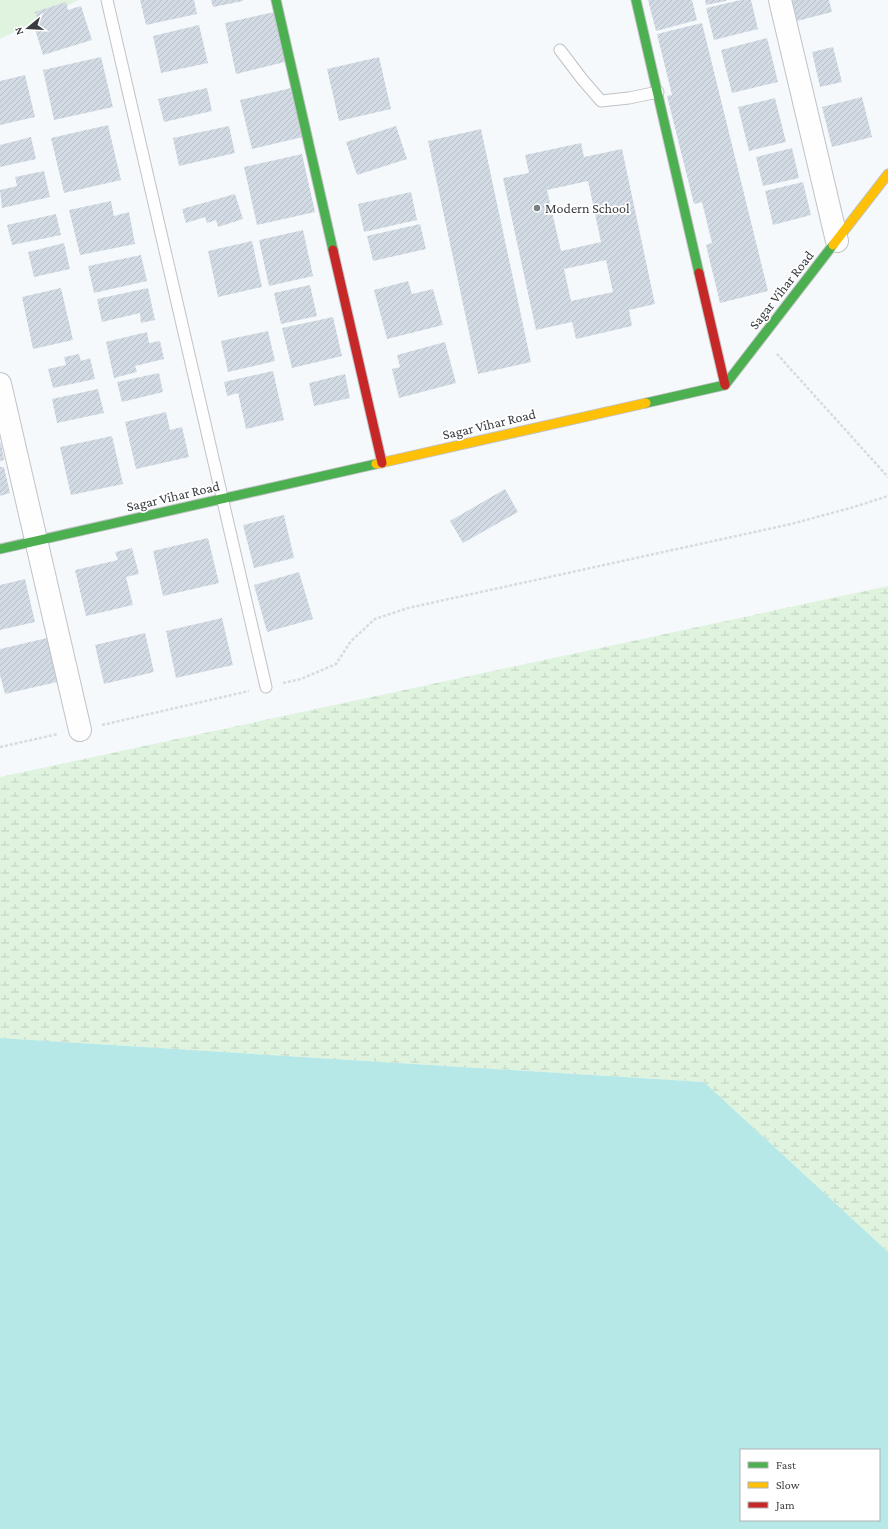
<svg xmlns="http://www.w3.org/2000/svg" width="888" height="1529" font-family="'Crimson Pro',serif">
	<defs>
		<pattern id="wetland-marsh" width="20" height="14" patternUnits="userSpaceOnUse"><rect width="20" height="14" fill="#dff3df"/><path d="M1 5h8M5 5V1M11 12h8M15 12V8" fill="none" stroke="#c0d1c0"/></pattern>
		<pattern id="building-hatch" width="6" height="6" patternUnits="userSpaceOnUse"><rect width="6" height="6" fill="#d2dbe4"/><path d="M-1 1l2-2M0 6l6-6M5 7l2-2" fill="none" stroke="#b5bdc5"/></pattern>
	</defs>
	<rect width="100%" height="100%" fill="#f6f9fc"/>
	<path fill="url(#wetland-marsh)" d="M888,586v666l-184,-170 -704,-44v-261z"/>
	<path fill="#dff3df" d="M0,0h79l-79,39z"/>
	<path fill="#b6e8e8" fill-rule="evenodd" d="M0,1038l704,44 184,170v277h-888zM741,1450h138v70h-138z"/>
	<path fill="url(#building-hatch)" fill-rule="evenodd" d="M140,0h54l3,14 -51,11z
		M211,0h32v1l-30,6z
		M648,0h44l5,20 -41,11z
		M705,0h21v1l-20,4z
		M741,0h10l7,29 -44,11 -8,-32z
		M792,0h37l3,12 -35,9z
		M66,2l2,8 13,-4 11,34 -49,15 -9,-29 5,-2 -4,-12z
		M274,12l11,50 -49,12 -11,-51z
		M702,23l66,268 -48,12 -14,-58 6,-2 -10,-41 -8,2 -27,-108 5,-1 -15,-61z
		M199,25l9,38 -47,10 -8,-37z
		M767,38l11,44 -46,11 -11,-43z
		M833,47l9,35 -22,5 -8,-35z
		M101,57l12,50 -59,13 -11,-50z
		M379,57l12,52 -52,12 -12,-52z
		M25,75l10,42 -35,8v-44z
		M207,88l5,23 -48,11 -6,-23z
		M291,88l12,49 -51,12 -12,-49z
		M862,97l10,40 -40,10 -10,-40z
		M775,98l11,44 -37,9 -11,-44z
		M108,125l13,55 -57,13 -13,-55z
		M229,126l6,27 -56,13 -6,-28z
		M396,126l11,33 -50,16 -11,-33z
		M481,129l50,233 -53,12 -50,-233z
		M31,137l5,22 -36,8v-22z
		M581,143l3,14 38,-8 33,155 -26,6 3,16 -56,13 -4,-17 -36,8 -33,-152 26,-5 -4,-18zM588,181l13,61 -40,9 -14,-61zM606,260l7,32 -42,9 -7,-32z
		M792,148l7,30 -36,8 -7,-29z
		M302,154l13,58 -58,13 -13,-58z
		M44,171l6,26 -48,11 -2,-18 17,-4 -2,-9z
		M803,182l8,33 -38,10 -8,-34z
		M411,192l6,28 -53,12 -6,-28z
		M235,194l8,25 -25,8 -2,-7 -9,3 -2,-6 -19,6 -4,-14z
		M111,201l3,15 15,-4 6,32 -55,11 -11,-45z
		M56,214l5,21 -49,10 -5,-20z
		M420,224l6,25 -53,12 -6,-25z
		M303,230l10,46 -44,10 -10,-46z
		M252,241l10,46 -44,10 -10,-46z
		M64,243l6,26 -36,8 -6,-25z
		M141,255l6,26 -53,12 -6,-27z
		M408,281l4,13 21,-5 10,36 -56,14 -13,-49z
		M310,285l7,31 -36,8 -7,-31z
		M61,288l12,52 -40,9 -11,-52z
		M148,288l7,32 -14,3 -1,-10 -38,9 -5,-23z
		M333,317l9,39 -50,12 -10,-40z
		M268,331l7,30 -47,11 -7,-31z
		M147,332l2,11 11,-2 4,18 -29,7 2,6 -23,6 -8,-36z
		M445,342l11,41 -57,15 -7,-29 8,-2 -3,-12z
		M79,354l2,7 9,-3 5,21 -42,9 -5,-19 18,-4 -2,-8z
		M273,371l11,49 -38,9 -8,-36 -11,3 -3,-14z
		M159,373l4,19 -41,10 -5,-20z
		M345,374l5,24 -36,8 -5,-23z
		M98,389l6,24 -47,10 -5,-24z
		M166,412l4,18 12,-3 7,30 -53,12 -11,-47z
		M112,436l11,48 -52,11 -11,-48z
		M1,443l3,17 -4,1v-17z
		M0,467h4l6,26 -10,3z
		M505,489l13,23 -55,31 -13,-22z
		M284,515l10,43 -40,10 -11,-43z
		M208,538l11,45 -56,13 -10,-45z
		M132,548l7,26 -13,3 7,28 -47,11 -11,-46 43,-10 -3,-8z
		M299,572l14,47 -46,13 -13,-47z
		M25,579l10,43 -35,8v-45z
		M222,618l11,47 -57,13 -10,-47z
		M145,633l9,39 -50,12 -9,-39z
		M47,638l10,44 -52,12 -5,-19v-26z"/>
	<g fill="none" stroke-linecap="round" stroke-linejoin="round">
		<g stroke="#c0c2c5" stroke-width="13">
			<path id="lane" d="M107,0l159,687
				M560,50l22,29 19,22 28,-3 29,-6"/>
		</g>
		<g stroke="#c0c2c5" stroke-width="24">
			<path id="street" d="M780,0l57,241
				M0,384l80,346"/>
		</g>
		<g stroke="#c0c2c5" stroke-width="11">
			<path id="fast" d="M276,0l57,250
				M636,0l63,273
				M646,403l79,-18 108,-140
				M0,549l376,-85"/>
		</g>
		<g stroke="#c0c2c5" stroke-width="11">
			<path id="slow" d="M833,245l55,-71
				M376,464l270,-61"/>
		</g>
		<g stroke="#c0c2c5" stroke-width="11">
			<path id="jam" d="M333,250l49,213
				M699,273l26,112"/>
		</g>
		<path stroke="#d9dadb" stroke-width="2.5" stroke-dasharray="3 2" stroke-linecap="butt" d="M777,354l111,123
			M283,683l18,-4 35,-15 15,-23 24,-22 33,-11 383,-84 63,-17 34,-11
			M102,725l147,-34
			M0,747l58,-13"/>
		<use href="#lane" stroke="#fefeff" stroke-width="11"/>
		<use href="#street" stroke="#fefeff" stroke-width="22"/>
		<use href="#fast" stroke="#4caf50" stroke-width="9"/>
		<use href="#slow" stroke="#ffc107" stroke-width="9"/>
		<use href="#jam" stroke="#c62828" stroke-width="9"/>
	</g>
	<circle fill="#7b7e82" stroke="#fff" stroke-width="1.5" cx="537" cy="208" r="4"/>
	<g text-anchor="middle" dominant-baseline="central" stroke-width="3.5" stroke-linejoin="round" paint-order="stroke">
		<g font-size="14" fill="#393c40" stroke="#fff" text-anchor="start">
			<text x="545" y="208">Modern School</text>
		</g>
		<g font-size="14" fill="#393c40" stroke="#fff">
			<text transform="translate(781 290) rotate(-52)">Sagar Vihar Road</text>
			<text transform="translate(489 424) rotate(-13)">Sagar Vihar Road</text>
			<text transform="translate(173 496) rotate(-13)">Sagar Vihar Road</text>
		</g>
	</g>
	<rect x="740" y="1449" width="140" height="72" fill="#ffffff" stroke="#b0b1b3"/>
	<rect x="748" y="1462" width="20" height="6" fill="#4caf50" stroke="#b0b1b3"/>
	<text x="776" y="1469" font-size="12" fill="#393c40">Fast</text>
	<rect x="748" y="1482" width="20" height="6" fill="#ffc107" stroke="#b0b1b3"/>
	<text x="776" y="1489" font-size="12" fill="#393c40">Slow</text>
	<rect x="748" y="1502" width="20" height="6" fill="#c62828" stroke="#b0b1b3"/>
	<text x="776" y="1509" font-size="12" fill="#393c40">Jam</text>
	<g transform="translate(28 28) rotate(252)" stroke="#ffffff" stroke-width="3" paint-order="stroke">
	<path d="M0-3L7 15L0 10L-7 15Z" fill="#393c40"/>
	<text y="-6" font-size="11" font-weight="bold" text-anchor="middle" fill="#393c40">N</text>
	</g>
</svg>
